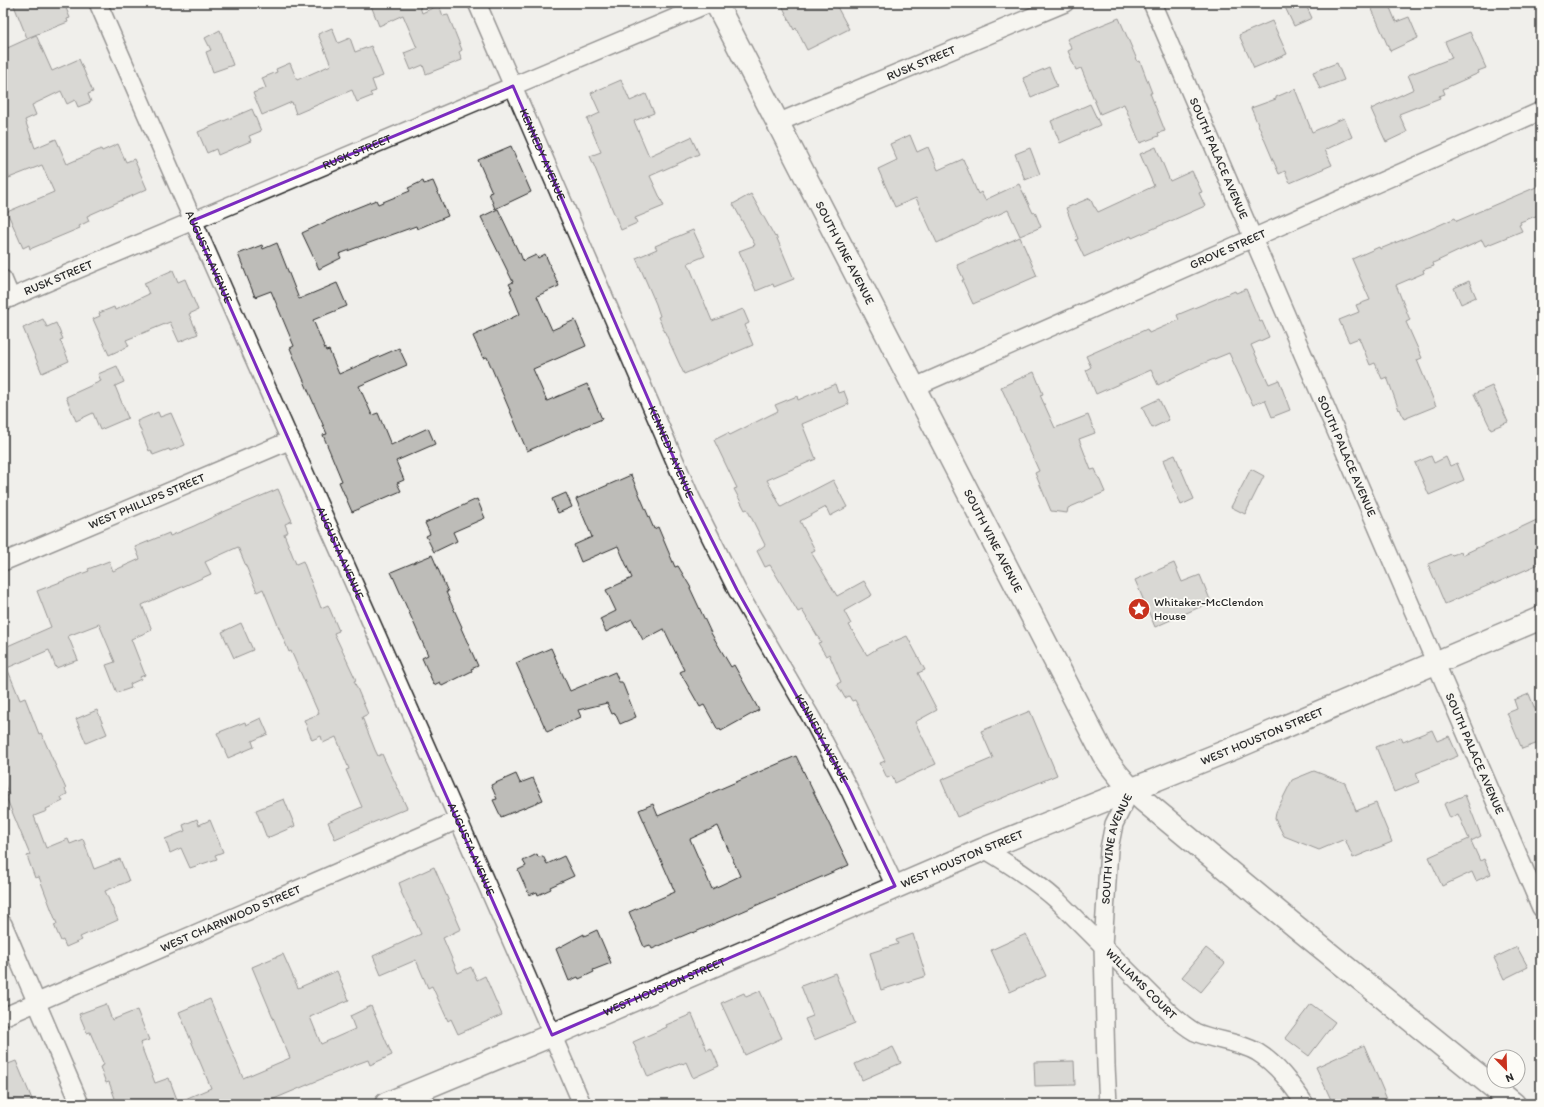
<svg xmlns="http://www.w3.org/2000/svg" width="1544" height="1107" font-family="Itim,sans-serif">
	<rect width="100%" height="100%" fill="#f0efeb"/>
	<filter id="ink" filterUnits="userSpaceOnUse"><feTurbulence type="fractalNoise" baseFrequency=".025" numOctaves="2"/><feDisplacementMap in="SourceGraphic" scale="8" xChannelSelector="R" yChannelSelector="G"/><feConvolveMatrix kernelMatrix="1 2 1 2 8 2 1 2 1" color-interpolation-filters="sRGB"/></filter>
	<g filter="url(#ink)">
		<path fill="#bdbcb8" stroke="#2b2b2b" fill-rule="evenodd" d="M13,3h51l6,15 -3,1 1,3 -41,16z
			M370,3h58l-8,4 2,6 17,-8 4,11 5,-1 14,35 -3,2 3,8 -36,14 -3,-9 -12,5 -7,-17 13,-5 -14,-33 -24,11z
			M781,3h54l14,26 -42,21 -11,-22 -2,2z
			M1283,3h22l7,15 -18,8z
			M1381,3h7l8,19 13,-5 9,21 -28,13 -19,-44z
			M1119,18l19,44 2,-1 12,32h-2l15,38 -7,2 1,3 -19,7 -16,-39 -24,10 -19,-46 -5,2 -8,-19 4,-2 -5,-10z
			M1272,21l15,33 -33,14 -15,-33z
			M332,28l6,15 12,-5 5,14 16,-6 12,30 -11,4 4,11 -6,2 2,3 -15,6 -5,-12 -56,24 -4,-12 -30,13 -9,-22 13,-5 -4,-10 15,-6 -1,-3 14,-6 7,17 34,-15 -13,-31z
			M220,30l13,35 -20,7 -7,-20 5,-2 -6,-12z
			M1470,32l16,36 -8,3 1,2 -36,16 2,5 -6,2 1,2 -41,16 8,18 -21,10 -15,-33 43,-20 -6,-14 44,-17 -7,-16z
			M36,35l16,36 27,-12 14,33 -5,2 3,8 -13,5 -3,-7 -8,4 -6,-13 -29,14 4,10 -11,5 10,28 21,-9 11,25 34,-15 1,2 16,-7 8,18 8,-3 13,30 -60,27 2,5 -10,5 1,2 -50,21 -1,-4 -6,3 -16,-36 47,-20 -12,-27 -33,13 -6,-15v-113z
			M1337,63l7,17 -24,9 -7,-17z
			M1049,67l8,19 -26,11 -8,-19z
			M621,80l9,21 16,-7 8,19 -20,8 15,35 42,-19 8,17 -49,22 14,30 -29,12 2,5 -16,7 -31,-74 11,-4 -14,-33 13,-6 -9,-20z
			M1295,89l17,43 32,-14 8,19 -27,13 7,15 -42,18 -5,-12 -6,3 -28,-66 25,-9v-2z
			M1090,104l10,21 -40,18 -9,-22z
			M252,109l9,22 -12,5 2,5 -33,14 -2,-6 -9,4 -9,-21z
			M910,135l7,17 11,-5 10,23 25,-11 15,35 3,-2 4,8 34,-16 14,29 2,-1 6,15 -21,9 -12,-26 -71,33 -21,-45 -21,9 -17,-38 19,-9 -7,-16z
			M511,146l20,46 -36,17 -6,-16 3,-1 -14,-32z
			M1156,147l14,34 22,-10 10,21 -3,1 6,13 -73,32 -1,-2 -47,21 -8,-17 2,-1 -12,-31 24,-10 4,9h1l3,5 56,-26 -14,-32z
			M1030,148l10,26 -15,6 -10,-26z
			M423,181l1,3 9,-3 15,35 -31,13 -1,-3 -77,28 2,4 -22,11 -17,-36 49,-23 25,-10 2,4 32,-13 -2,-3z
			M1541,185v29l-21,8 1,2 -2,1 3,6 -37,15 -3,-6 -49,23 1,3 -11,4 1,3 -28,12 14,35 -4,2 16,36 -5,2 19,46 -32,13 -4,-10 -1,1 -12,-33 -5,2 -7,-16 -5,2 -11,-27 -10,4 -10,-22 20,-8 -3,-7 14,-5 -18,-41 27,-12 1,2 44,-18v1l31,-14 2,3z
			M751,194l24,43 1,-1 18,43 -20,8 -1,-3 -17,7 -17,-40 16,-6 -22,-41z
			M498,209l21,44h1l3,8 13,-6 2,3 7,-4 14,32 -22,10 15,34 23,-10 11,26 -53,23 14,32 40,-17 15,35 -75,32 -40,-94 -4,1 -10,-22 47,-22 -10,-24 2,-1 -3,-5 4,-2 -32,-65z
			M693,230l12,26 -17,7 24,58 31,-12 6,14 -4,2 8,20 -69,29 -26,-57 2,-1 -4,-12 -20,-46 21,-9 -2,-3z
			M1020,237l17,39 -64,28 -11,-24h2l-7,-15z
			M277,243l22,56 38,-16 10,23 -34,14 13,31 3,-1 10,24 60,-26 8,17 -48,21 13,29 6,-2 13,32 37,-17 7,16 -39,17 8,19 -7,3 4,8 -49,21 -13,-30 3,-1 -19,-46 4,-1 -33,-76 -4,-10 4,-2 -23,-55 -16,6 -17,-43 24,-9 1,4z
			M173,270l5,12 7,-3 13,31 -9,4 9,20 -19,8 -9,-20 -44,18 3,6 -20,9 -16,-36 7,-3 -1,-3 15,-6 1,3 34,-16 -5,-11z
			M1469,281l7,16 -15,7 -7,-16z
			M1246,289l14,33 2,-1 7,16 -18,8 18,39 10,-4 11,30 -18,7 -7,-17 -12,5 -24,-52 -32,13 -39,19 -7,-15 -55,24 -10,-24 5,-3 -5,-11 61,-27 2,4 30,-13 -2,-5 58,-24 1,2z
			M43,319l4,8 9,-4 7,16 -3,1 9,21 -27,12 -19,-45z
			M117,366l7,16 -9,4 13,32 -28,12 -7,-17 -17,8 -10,-24 35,-16 -3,-7z
			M1034,372l9,22 -3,1 15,33 33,-13 7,18 -16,6 12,31 4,-1 10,23 -37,16 -1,5 -16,-2 -16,-38 4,-2 -38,-84z
			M835,384l3,9 6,-2 5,13 -47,20 14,35 -49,21 14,27 52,-27 14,27 -17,9 -4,-9 -26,14 15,29 -4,2 26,44 27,-15 8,14 -28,16 7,13 -2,1 18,30 11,-7 29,-12 18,34 -7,3 19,37 -22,12 21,42 -41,19 -3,-7 -5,2 -7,-15 5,-2 -30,-61 -3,1 -3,-5 -4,2 -8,-14 4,-2 -12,-28 -3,2 -8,-13 3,-1 -19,-32 -4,2 -28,-47 -5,2 -8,-16 8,-6 -18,-36 -2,1 -11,-21 3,-1 -23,-48 14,-7 2,2 48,-24 -3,-6 22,-9 1,4z
			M1492,386l16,36 -17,7 -17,-35z
			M1159,399l10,21 -17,8 -10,-21z
			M158,412l2,5 11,-4 14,32 -15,6 -1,-2 -16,6 -2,-5 -2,1 -12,-30z
			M1175,455l19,44 -13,6 -18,-45z
			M1431,456l3,7 12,-6 4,9 7,-3 7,17 -35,15 -14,-32z
			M1251,469l13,7 -19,38 -14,-7z
			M631,475l23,54 4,-2 17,40 3,-1 13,22h-1l21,45 20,34 3,-2 25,45 -38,21 -1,-2 -2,1 -14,-25 -4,2 -20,-35 4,-2 -20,-41 -21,11 -11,-21 -26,13 -6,-13 16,-8 -10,-21 26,-12 -14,-32 -37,16 -7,-17 18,-8 -16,-38z
			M278,489l14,32 -7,3 3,8 -4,2 12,30 7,-3 18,47 7,-3 11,26 -5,2 22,47 -2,1 14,33 -6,3 13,33 3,6 4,-2 25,54 -72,31 -7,-17 34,-15 -16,-37 3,-1 -13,-32 -13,6 -2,-7 -9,4 -8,-20 15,-6 -28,-63 -2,1 -26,-63 -6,3 -19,-45 -33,15 6,12 -69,31 10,25 -21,9 14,36 -5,2 1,2 -11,5 1,4 -14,5 -11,-28 9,-3 -16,-38 -31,12 10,24 -22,8 -7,-18 -42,18 13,32 5,-2 14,36 2,-1 25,56h-1l2,5 -6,3 2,4 -17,8 1,2 -13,5 12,32 22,-9 2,5 13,-5 11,30 26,-10 9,22 -24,10 13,29 -38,17 2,3 -16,7 -3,-7 -2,1 -7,-16 3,-1 -18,-47 -4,1 -8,-22 3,-1 -24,-58 3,-2 -6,-15v-132l48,-21 -14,-36 52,-20 -1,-2 21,-8 4,10 27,-12 -5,-12 34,-14 1,3 24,-10 27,-13z
			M566,493l6,14 -14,6 -6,-14z
			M477,499l8,19 -32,14 4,9 -23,11 -8,-16 4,-2 -5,-11z
			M1541,518v45l-47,21v-1l-49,21 -17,-40 23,-10 1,1 9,-3 1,3z
			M432,555l16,37h-2l16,35 -1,1 17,38 -7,3 1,2 -30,15 -2,-4 -6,3 -12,-27 6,-3 -37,-83z
			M1174,563l8,19 18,-7 11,27 -56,25 -20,-47z
			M241,623l12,27 -19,8 -12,-26z
			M551,648l19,43 45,-19 4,10h3l14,35 -16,7 -5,-11 -3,1 -5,-11 -29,7 3,7 -34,15 -31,-69z
			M1529,694l12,30v18l-19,7 -15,-36 10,-4 -3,-9z
			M97,710l10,24 -21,9 -10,-24z
			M1030,711l27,64 -100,42 -16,-37 52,-22 -12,-27z
			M261,718l7,16 -16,7 2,6 -26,11 -11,-25 28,-11 1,3z
			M1432,730l5,11 12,-5 9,20 -42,17 3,9 -25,10 -18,-45 25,-10 2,5z
			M796,756l53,109 -156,68 -1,-1 -40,17 -2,-4 -6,2 -15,-35 46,-20 -36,-82 14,-6 5,12zM718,826l22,50 -28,13 -22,-50z
			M1314,771l31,12 11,28 20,-8 16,39 -39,16 -8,-19 -26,11 -35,-14 -9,-17 1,-7 16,-32z
			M516,774l4,9 13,-5 10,22 -42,17 -8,-17 4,-1 -6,-14z
			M1465,795l16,41 -10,5 9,20 4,-2 7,15 -15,7 -4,-9 -30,14 -13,-29 40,-18 -11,-25 -8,4 -6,-14z
			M284,799l11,27 -28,12 -11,-28z
			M197,819l2,6 11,-5 13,32 -8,3 2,4 -27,9 -9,-20 -11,5 -5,-14 20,-8 -2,-6z
			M537,854l1,3 5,-1 4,8 17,-8 10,20 -24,11 1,2 -13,6 -1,-3 -8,3 -11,-25 8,-4 -3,-5z
			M434,867l27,62 -18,9 15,35 13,-6 6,13 8,-4 17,39 -44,19 -7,-15 -3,2 -16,-35 -4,2 -12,-28 -35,15 -8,-19 48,-22 -20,-42 1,-1 -3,-8z
			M597,930l14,33 -18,7 1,2 -15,7 -1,-2 -9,4 -13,-32 28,-15v2z
			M913,934l13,42 -45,14 -11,-37 28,-9 -2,-4z
			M1026,934l20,42 -36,16 -19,-42z
			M1517,947l11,20 -24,12 -10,-21z
			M1206,948l19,15 -24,29 -19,-15z
			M283,954l15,34 39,-17 12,29 -39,17 11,27 34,-15 -5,-13 21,-10 21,49 -22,10 -2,-5 -11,4 -95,40h-145l-8,-22 -3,1 -6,-16 4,-2 -14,-33 -3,1 -8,-19 27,-10 6,16 25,-10 12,30 -9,3 15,40 14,-5 9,24 33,-14 -32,-76 31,-13 33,79 47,-20 -38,-91z
			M835,973l20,50 -41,17 -9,-21 8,-3 -12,-30z
			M760,991l22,47 -37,17 -24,-52 23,-10 2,4z
			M1311,1004l24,18 -26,34 -24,-18z
			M692,1014l15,36 4,-2 8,18 -26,12 -7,-16 -3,2 -1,-1 -34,14 -15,-35 34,-15 -1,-2z
			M1364,1045l25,59h-56l-17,-37z
			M893,1047l8,16 -39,17 -7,-16z
			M16,1061l18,43h-31v-38z
			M1074,1061l1,24 -40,1 -1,-24z"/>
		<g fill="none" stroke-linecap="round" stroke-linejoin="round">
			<g stroke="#2b2b2b" stroke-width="20">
				<g id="street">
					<path id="s1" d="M98,3c159,368 326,732 484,1101"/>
					<path id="s2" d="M477,3l214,495 46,92 75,129 36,68 47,99"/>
					<path id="s3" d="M1152,3l389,905"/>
					<path id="s4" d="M777,123l288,-120"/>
					<path d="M3,279l8,19"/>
					<path id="s5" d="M3,301l707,-298"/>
					<path id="s6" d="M915,387l626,-276"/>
					<path id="s7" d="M3,562l288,-122"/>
					<path id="s8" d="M984,849c27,16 52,32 75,53l111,111c8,7 16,14 25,19 20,9 43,9 62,20 21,13 34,32 48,52"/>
					<path d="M3,924l77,180"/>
					<path id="s9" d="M3,1017l455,-197"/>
					<path id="s10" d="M1108,1104l-2,-38 -3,-120 6,-97 5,-25 17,-34"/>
				</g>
			</g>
			<g stroke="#2b2b2b" stroke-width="25">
				<g id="secondary">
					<path id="s11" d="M716,3l387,751c11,18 24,32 40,46l157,130 214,174"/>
					<path id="s12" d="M386,1104l166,-69 432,-186 253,-102 304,-129"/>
				</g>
			</g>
			<use href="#street" stroke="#fdfcf7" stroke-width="17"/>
			<use href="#secondary" stroke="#fdfcf7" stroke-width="22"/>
		</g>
	</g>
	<path d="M0 0H1544V1107H0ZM513,86l178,412 46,92 111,197 47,99 -343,149 -360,-814z" fill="#f0efeb" fill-opacity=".55" fill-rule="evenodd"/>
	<path fill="none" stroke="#7b2cbf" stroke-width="3" stroke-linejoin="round" d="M513,86l178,412 46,92 111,197 47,99 -343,149 -360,-814z"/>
	<defs>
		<g id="sight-disc" transform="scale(1.15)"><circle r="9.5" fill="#c8321e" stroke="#fdfcf7"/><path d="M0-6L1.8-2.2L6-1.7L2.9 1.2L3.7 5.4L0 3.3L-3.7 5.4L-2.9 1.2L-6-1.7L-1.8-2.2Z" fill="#fff"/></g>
	</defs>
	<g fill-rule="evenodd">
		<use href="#sight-disc" x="1139" y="609"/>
	</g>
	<g text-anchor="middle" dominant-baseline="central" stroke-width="3.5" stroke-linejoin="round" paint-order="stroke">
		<g font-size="12" fill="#2b2b2b" stroke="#fdfcf7">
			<text stroke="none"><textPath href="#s4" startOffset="156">RUSK STREET</textPath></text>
			<text stroke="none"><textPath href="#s5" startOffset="384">RUSK STREET</textPath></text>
			<text stroke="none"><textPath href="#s2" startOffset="165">KENNEDY AVENUE</textPath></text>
			<text stroke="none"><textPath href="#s3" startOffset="169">SOUTH PALACE AVENUE</textPath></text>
			<text stroke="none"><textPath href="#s6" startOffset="342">GROVE STREET</textPath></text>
			<text stroke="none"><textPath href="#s11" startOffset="281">SOUTH VINE AVENUE</textPath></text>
			<text stroke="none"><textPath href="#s1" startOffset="277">AUGUSTA AVENUE</textPath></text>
			<text stroke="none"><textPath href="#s5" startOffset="60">RUSK STREET</textPath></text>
			<text stroke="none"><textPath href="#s2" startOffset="489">KENNEDY AVENUE</textPath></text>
			<text stroke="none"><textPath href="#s3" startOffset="493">SOUTH PALACE AVENUE</textPath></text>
			<text stroke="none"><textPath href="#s7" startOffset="156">WEST PHILLIPS STREET</textPath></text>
			<text stroke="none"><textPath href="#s11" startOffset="605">SOUTH VINE AVENUE</textPath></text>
			<text stroke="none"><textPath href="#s1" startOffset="601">AUGUSTA AVENUE</textPath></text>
			<text stroke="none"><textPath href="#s12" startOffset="950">WEST HOUSTON STREET</textPath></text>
			<text stroke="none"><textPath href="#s2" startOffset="813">KENNEDY AVENUE</textPath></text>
			<text stroke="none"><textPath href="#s3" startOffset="817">SOUTH PALACE AVENUE</textPath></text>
			<text stroke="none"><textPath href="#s1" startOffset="925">AUGUSTA AVENUE</textPath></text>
			<text stroke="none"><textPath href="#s10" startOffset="257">SOUTH VINE AVENUE</textPath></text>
			<text stroke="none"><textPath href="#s12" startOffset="626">WEST HOUSTON STREET</textPath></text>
			<text stroke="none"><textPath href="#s9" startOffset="248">WEST CHARNWOOD STREET</textPath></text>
			<text stroke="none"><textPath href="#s8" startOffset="208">WILLIAMS COURT</textPath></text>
			<text stroke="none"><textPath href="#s12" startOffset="302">WEST HOUSTON STREET</textPath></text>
		</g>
		<g font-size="12" fill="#2b2b2b" stroke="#fdfcf7" text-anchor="start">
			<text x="1154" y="602">Whitaker-McClendon<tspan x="1154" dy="14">House</tspan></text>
		</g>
	</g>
	<rect width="1544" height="1107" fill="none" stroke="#fdfcf7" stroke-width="16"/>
	<rect x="8" y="8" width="1528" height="1091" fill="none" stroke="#2b2b2b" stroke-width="1.5" filter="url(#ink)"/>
	<g transform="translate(1506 1069) rotate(157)"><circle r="19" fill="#fdfcf7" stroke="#a9a8a5"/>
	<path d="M0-3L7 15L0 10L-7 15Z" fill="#c8321e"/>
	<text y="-6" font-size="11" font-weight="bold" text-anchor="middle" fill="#2b2b2b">N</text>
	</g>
</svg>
